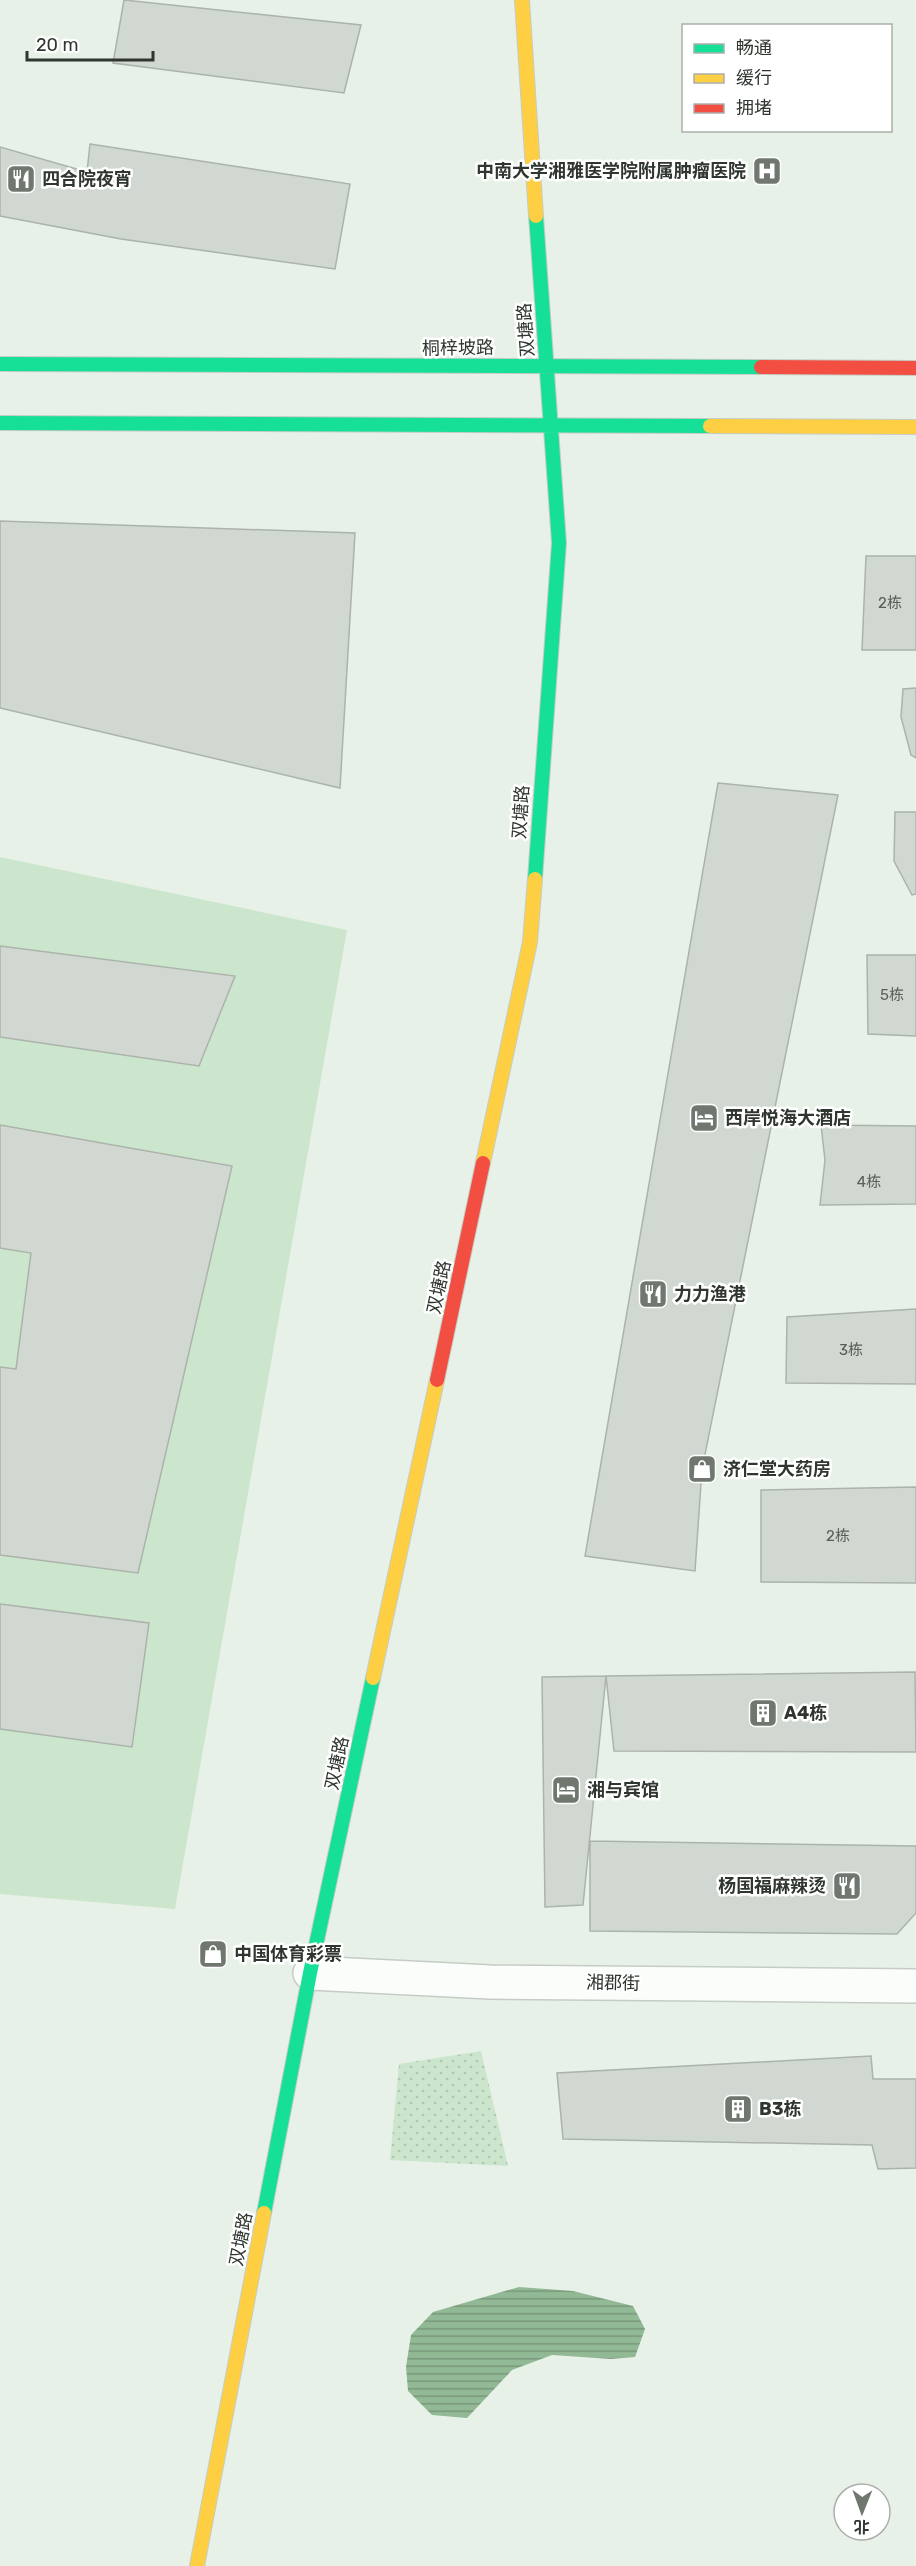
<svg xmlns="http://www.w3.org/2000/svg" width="916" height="2566" font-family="Rubik,'Noto Sans SC',sans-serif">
	<defs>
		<pattern id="green-dots" width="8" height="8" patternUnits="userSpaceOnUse" patternTransform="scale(1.5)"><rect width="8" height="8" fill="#cce6cd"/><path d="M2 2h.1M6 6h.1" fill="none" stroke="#b0c6b0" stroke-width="1.8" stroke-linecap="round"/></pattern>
		<pattern id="water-rules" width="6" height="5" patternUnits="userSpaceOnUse" patternTransform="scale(1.5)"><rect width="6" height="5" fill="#92b995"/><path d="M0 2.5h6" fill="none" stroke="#78977a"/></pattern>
	</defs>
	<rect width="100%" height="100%" fill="#e7f1e7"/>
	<path fill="url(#green-dots)" d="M481,2051l27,115 -118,-6 9,-96z"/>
	<path fill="#cce6cd" d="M0,857l347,73 -172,979 -175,-15z"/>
	<path fill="url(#water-rules)" d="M519,2287l54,4 60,15 12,23 -10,28 -24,2 -59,-4 -40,15 -45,48 -35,-3 -24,-24 -2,-24 5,-32 22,-23z"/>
	<path fill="#d1d8d1" stroke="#abb3ab" stroke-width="1.5" d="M124,0l237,25 -17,68 -231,-30z
		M90,144l260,40 -15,85 -214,-30 -121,-23v-69l87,25z
		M0,521l355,12 -15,255 -340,-80z
		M866,556h50v94h-54z
		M916,688v70l-5,-3 -10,-38 2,-28z
		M718,783l120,12 -136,674 -7,102 -110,-15z
		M895,812h21v82l-4,1 -18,-34z
		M0,946l235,30 -36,90 -199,-29z
		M867,955h49v81l-48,-2z
		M0,1125l232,41 -94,407 -138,-18v-188l16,2 15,-116 -31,-5z
		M821,1125l95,1v78l-96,1 5,-45z
		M916,1309v75l-130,-1 1,-66z
		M916,1487v96l-155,-1v-92z
		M0,1604l149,19 -17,124 -132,-18z
		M915,1672l1,80 -302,-1 -8,-75z
		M606,1676l-23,229 -38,2 -3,-230z
		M590,1841l326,5v67l-19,21 -307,-3z
		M871,2056l2,23h43v89l-38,1 -6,-24 -309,-6 -6,-66z"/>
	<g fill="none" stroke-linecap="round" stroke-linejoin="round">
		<g stroke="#c5ccc5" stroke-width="36">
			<path id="street" d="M310,1973l180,9 426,4"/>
		</g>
		<g stroke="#c5ccc5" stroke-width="16">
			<path id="fast" d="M0,364l761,3
				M0,423l710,3
				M535,879l24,-336 -23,-327
				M264,2213l46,-240 63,-295"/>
		</g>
		<g stroke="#c5ccc5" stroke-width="16">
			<path id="slow" d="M522,0l14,216
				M710,426l206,1
				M483,1163l47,-221 5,-63
				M373,1678l64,-298
				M197,2566l67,-353"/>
		</g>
		<g stroke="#c5ccc5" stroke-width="16">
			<path id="jam" d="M761,367l155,1
				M437,1380l46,-217"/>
		</g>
		<use href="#street" stroke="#fbfdfb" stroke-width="33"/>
		<use href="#fast" stroke="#16e098" stroke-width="14"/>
		<use href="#slow" stroke="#ffcf43" stroke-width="14"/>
		<use href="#jam" stroke="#f24e42" stroke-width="14"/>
	</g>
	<defs>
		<g id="hospital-square" transform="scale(1.5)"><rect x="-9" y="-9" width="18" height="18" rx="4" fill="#6f776f" stroke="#fff"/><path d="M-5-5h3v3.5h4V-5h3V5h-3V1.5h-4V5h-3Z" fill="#fff"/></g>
		<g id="restaurant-square" transform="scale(1.5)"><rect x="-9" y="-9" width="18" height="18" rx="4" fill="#6f776f" stroke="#fff"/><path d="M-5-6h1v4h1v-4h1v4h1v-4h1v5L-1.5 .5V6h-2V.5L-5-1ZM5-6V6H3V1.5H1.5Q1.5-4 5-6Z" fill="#fff"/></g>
		<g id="hotel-square" transform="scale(1.5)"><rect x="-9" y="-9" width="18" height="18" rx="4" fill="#6f776f" stroke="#fff"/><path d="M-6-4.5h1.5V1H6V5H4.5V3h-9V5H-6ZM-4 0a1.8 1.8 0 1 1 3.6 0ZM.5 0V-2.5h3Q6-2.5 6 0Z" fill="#fff"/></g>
		<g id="shop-square" transform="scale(1.5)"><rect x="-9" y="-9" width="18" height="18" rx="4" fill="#6f776f" stroke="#fff"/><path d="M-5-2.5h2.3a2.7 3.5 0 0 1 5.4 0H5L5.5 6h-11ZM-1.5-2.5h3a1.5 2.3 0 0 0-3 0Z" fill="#fff"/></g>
		<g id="building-square" transform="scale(1.5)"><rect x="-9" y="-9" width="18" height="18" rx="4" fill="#6f776f" stroke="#fff"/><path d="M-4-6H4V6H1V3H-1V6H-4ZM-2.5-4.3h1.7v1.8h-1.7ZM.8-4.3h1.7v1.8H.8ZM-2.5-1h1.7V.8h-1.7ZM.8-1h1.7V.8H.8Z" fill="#fff"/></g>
	</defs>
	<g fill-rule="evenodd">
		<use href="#hospital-square" x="767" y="171"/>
		<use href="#restaurant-square" x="21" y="179"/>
		<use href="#hotel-square" x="704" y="1118"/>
		<use href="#restaurant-square" x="653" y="1294"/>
		<use href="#shop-square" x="702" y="1469"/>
		<use href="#building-square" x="763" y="1713"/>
		<use href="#hotel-square" x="566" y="1790"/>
		<use href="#restaurant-square" x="847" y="1886"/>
		<use href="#shop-square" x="213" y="1954"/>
		<use href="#building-square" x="738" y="2109"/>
	</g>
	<g text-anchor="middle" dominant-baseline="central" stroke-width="5" stroke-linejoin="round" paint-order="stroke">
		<g font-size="15" fill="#585e58">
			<text x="890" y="603">2栋</text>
			<text x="892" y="995">5栋</text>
			<text x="869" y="1182">4栋</text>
			<text x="851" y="1350">3栋</text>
			<text x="838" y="1536">2栋</text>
		</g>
		<g font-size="18" font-weight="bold" fill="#2f362f" stroke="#fff" text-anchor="start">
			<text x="746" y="171" text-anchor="end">中南大学湘雅医学院附属肿瘤医院</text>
			<text x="42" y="179">四合院夜宵</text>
			<text x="725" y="1118">西岸悦海大酒店</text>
			<text x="674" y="1294">力力渔港</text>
			<text x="723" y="1469">济仁堂大药房</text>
			<text x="784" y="1713">A4栋</text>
			<text x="587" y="1790">湘与宾馆</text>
			<text x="826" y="1886" text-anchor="end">杨国福麻辣烫</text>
			<text x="234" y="1954">中国体育彩票</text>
			<text x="759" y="2109">B3栋</text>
		</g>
		<g font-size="18" fill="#2f362f" stroke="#fff">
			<text transform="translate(526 330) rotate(-94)">双塘路</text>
			<text transform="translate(458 348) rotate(-1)">桐梓坡路</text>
			<text transform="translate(521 812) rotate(-86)">双塘路</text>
			<text transform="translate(439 1287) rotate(-78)">双塘路</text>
			<text transform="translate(337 1763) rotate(-78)">双塘路</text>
			<text transform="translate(613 1983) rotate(1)">湘郡街</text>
			<text transform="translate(241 2239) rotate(-79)">双塘路</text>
		</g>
	</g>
	<rect x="682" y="24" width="210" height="108" fill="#ffffff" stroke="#acafac" stroke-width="1.5"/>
	<rect x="694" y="44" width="30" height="9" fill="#16e098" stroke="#acafac" stroke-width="1.5"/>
	<text x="736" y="54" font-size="18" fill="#2f362f">畅通</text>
	<rect x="694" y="74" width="30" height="9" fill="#ffcf43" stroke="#acafac" stroke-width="1.5"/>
	<text x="736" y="84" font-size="18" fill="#2f362f">缓行</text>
	<rect x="694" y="104" width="30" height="9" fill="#f24e42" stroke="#acafac" stroke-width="1.5"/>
	<text x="736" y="114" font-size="18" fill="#2f362f">拥堵</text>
	<g transform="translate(862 2512) rotate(181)"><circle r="28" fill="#ffffff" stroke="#acafac" stroke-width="1.5"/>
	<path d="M0-4.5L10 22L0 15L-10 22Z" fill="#6f776f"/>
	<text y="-9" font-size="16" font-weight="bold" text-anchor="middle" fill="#2f362f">北</text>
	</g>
	<path d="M27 51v9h126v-9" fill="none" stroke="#2f362f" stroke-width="3"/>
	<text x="36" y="51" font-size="18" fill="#2f362f" stroke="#ffffff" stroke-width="4.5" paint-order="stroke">20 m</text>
</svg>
